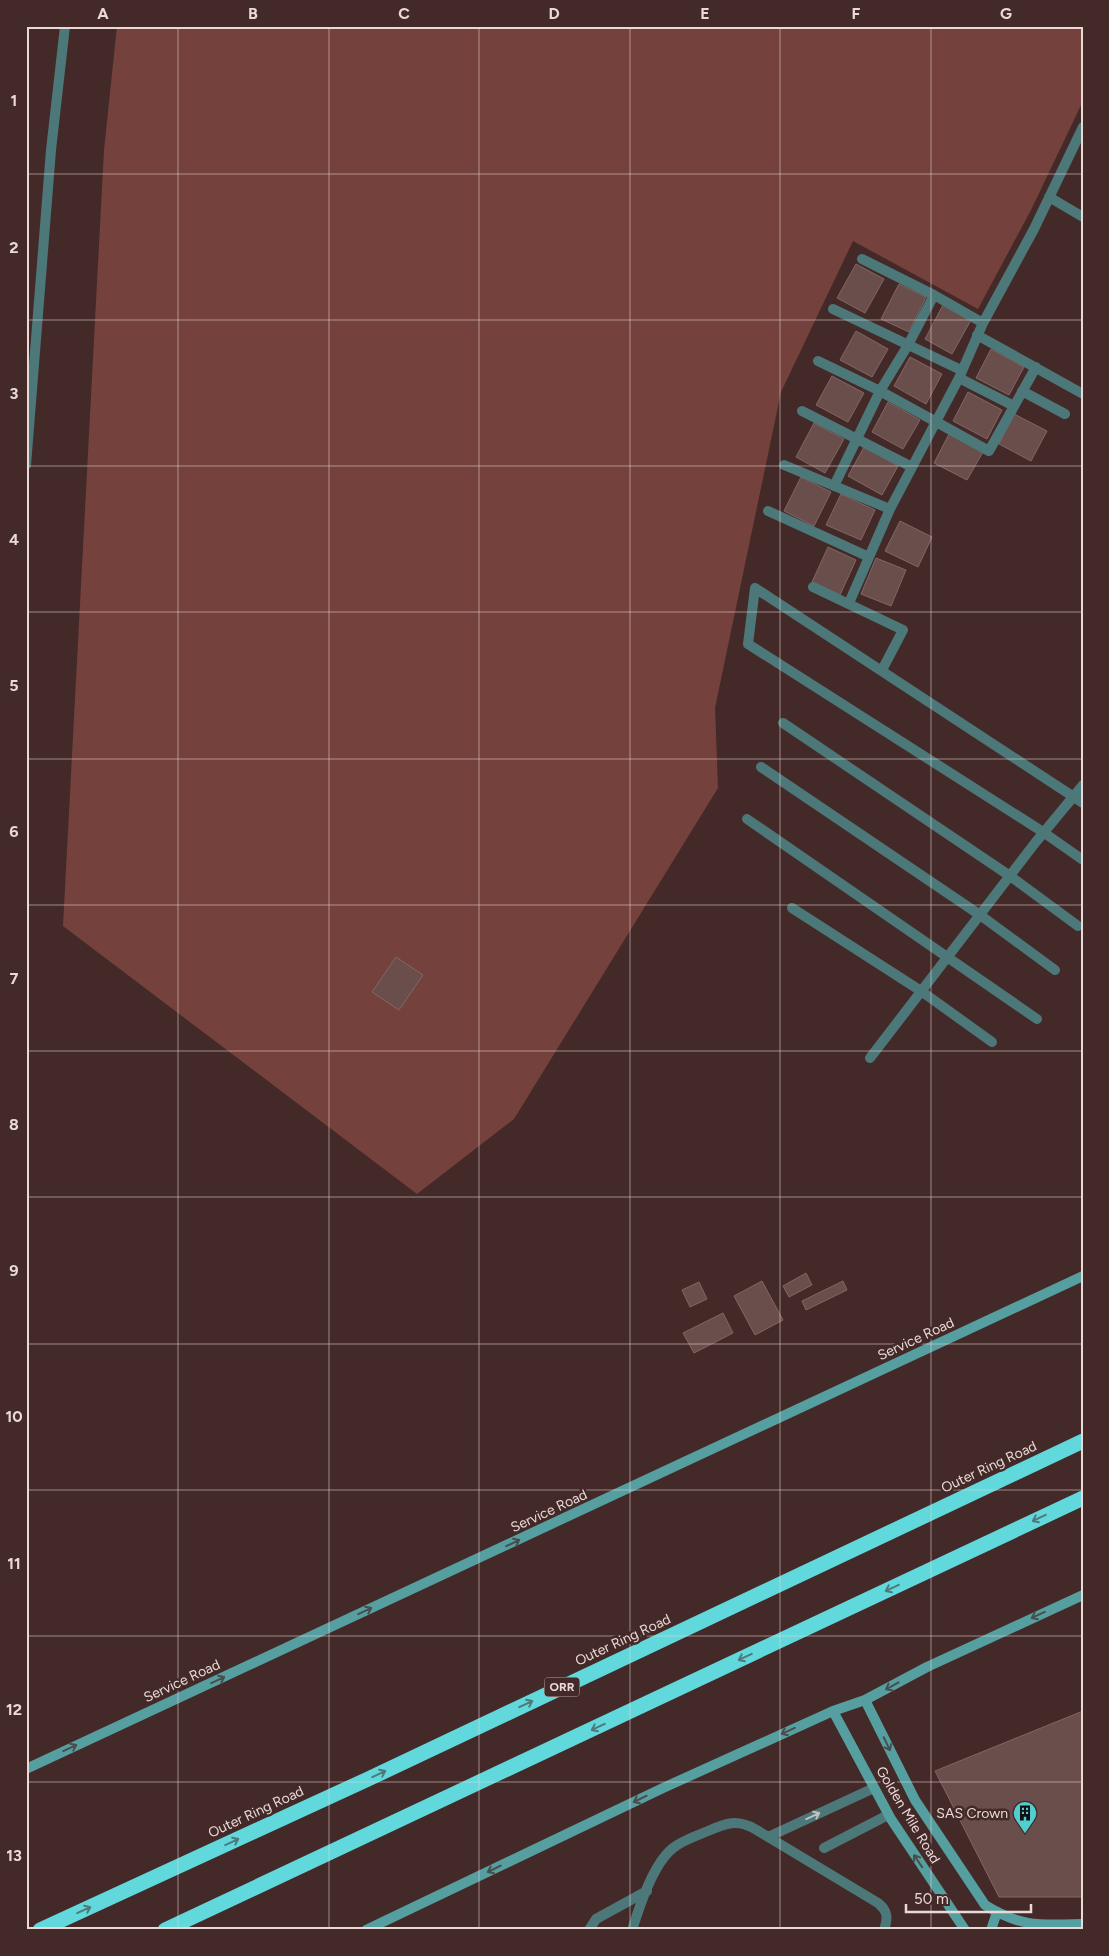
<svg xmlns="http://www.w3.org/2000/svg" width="1109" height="1956" font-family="Figtree,sans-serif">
	<rect width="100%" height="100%" fill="#432a28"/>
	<path fill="#75413c" d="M117,26h966v75l-52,109 -53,99 -125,-68 -72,151 -66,316 3,80 -204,331 -97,75 -354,-268 41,-776z"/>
	<path fill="#6a4e4b" stroke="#836663" d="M856,264l28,15 -19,34 -28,-15z
		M899,284l27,13 -17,35 -28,-13z
		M943,305l28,15 -19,34 -27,-15z
		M856,331l32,18 -16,28 -32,-17z
		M991,349l33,18 -15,28 -33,-17z
		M910,357l32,17 -16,30 -32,-18z
		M832,376l32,17 -16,29 -32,-17z
		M968,392l34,18 -15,29 -34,-18z
		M888,402l32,18 -17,29 -31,-17z
		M1014,414l33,17 -16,30 -32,-17z
		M814,423l30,16 -19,34 -29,-16z
		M949,434l34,18 -16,28 -33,-17z
		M864,447l34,19 -16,29 -34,-19z
		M801,477l30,15 -17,34 -30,-15z
		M841,494l34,16 -14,30 -35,-15z
		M900,521l32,16 -14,30 -33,-16z
		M828,547l28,13 -16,35 -28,-13z
		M876,558l30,12 -15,36 -30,-12z
		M396,957l27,18 -24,35 -27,-18z
		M806,1273l6,12 -23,12 -6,-11z
		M762,1281l21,39 -28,15 -21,-39z
		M843,1281l4,9 -41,20 -4,-9z
		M699,1282l8,17 -17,8 -8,-17z
		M723,1313l10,20 -39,20 -11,-20z
		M1083,1711v186h-84l-64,-126z"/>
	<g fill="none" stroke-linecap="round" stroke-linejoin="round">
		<path stroke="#4c7879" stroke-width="10" d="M1049,197l34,20
			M862,259l72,36
			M833,309l128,61
			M977,335l106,59
			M818,361l62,30 109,60 47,-84
			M959,378l55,28
			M1022,391l43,23
			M802,411l110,56
			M26,465l25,-315 14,-124
			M784,465l106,44
			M834,486l46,-95 28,-46 26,-50 49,28
			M768,511l101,46
			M813,587l90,43 -21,40
			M849,603l41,-94 69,-131 24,-55 51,-94 49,-102
			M783,723l227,153 68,50
			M761,767l219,148 75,55
			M1083,803l-328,-215 -7,56 295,188 40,28
			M747,819l290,200
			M792,908l129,83 71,51
			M870,1058l165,-215 48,-58
			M768,1837l106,-49
			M824,1848l64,-33
			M589,1930l7,-11 51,-28
			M632,1930c8,-25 21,-66 41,-82 10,-8 23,-12 35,-17 18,-8 29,-12 47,-2l123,74c10,8 10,15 6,27"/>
		<path stroke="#569fa1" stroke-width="10" d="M865,1700l50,100 70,105c37,23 56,20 98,19
			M833,1711l58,108 74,111
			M26,1769l1057,-493
			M366,1930l297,-142 170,-77 32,-11 62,-33 156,-72
			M991,1930l6,-18"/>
		<path stroke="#60d8dc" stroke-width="15" d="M40,1930l326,-150 717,-339
			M165,1930l918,-432"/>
	</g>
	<defs><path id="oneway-shaft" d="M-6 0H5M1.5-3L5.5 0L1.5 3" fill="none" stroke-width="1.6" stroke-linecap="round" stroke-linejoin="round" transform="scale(1.25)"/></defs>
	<g stroke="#507879">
		<use href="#oneway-shaft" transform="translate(1039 1518) rotate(155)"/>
		<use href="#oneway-shaft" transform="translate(892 1588) rotate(155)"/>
		<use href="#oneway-shaft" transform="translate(745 1657) rotate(155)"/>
		<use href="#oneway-shaft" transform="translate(526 1704) rotate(-25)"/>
		<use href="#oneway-shaft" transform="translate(598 1727) rotate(155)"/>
		<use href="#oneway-shaft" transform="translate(379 1774) rotate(-25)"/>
		<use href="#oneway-shaft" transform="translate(232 1842) rotate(-25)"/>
		<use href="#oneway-shaft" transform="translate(84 1910) rotate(-24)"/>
	</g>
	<g stroke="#494d4c">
		<use href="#oneway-shaft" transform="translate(513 1543) rotate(-25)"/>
		<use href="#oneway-shaft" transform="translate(365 1611) rotate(-25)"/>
		<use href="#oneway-shaft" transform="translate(1038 1615) rotate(155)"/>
		<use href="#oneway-shaft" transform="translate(218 1680) rotate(-25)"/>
		<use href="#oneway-shaft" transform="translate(892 1686) rotate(151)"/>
		<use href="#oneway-shaft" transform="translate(788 1731) rotate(156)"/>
		<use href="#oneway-shaft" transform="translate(887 1744) rotate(64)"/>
		<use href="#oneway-shaft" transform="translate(70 1748) rotate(-25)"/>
		<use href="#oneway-shaft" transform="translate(640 1799) rotate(154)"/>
		<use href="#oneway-shaft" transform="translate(918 1861) rotate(-124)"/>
		<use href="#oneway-shaft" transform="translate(494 1869) rotate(154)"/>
	</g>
	<use stroke="#c2c1c0" href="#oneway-shaft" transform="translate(813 1816) rotate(-25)"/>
	<path fill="none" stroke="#ead9d7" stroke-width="1" stroke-opacity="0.55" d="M178,26v1904M329,26v1904M479,26v1904M630,26v1904M780,26v1904M931,26v1904M26,174h1057M26,320h1057M26,466h1057M26,612h1057M26,759h1057M26,905h1057M26,1051h1057M26,1197h1057M26,1344h1057M26,1490h1057M26,1636h1057M26,1782h1057"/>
	<defs>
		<g id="building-pin" transform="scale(1.25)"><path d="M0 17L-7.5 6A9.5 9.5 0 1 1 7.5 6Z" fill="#52cdd0" stroke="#432a28"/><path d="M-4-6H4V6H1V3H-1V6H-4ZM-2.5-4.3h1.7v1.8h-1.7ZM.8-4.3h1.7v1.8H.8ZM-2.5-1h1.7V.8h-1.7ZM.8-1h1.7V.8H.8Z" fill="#111"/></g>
	</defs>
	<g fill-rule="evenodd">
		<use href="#building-pin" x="1025" y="1813"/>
	</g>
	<g text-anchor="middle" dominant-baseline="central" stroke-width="5" stroke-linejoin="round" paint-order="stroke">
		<rect fill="#432a28" stroke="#b8a4a2" stroke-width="1" x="544.5" y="1677.5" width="35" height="19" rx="4"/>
		<g font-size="12" font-weight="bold" fill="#ead9d7">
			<text x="562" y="1687">ORR</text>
		</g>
		<g font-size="14" fill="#ead9d7" stroke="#432a28">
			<text transform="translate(916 1339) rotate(-25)">Service Road</text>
			<text transform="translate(989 1467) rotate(-25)">Outer Ring Road</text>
			<text transform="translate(549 1511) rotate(-25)">Service Road</text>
			<text transform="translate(623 1640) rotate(-25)">Outer Ring Road</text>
			<text transform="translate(182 1681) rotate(-25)">Service Road</text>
			<text transform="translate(256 1812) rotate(-25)">Outer Ring Road</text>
			<text transform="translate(908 1815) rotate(59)">Golden Mile Road</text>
		</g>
		<g font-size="14" fill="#ead9d7" stroke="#432a28" text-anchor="end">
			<text x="1008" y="1813">SAS Crown</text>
		</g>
	</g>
	<rect width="1109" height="1956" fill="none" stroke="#432a28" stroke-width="55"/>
	<path d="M906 1904v8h125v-8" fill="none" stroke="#ead9d7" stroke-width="2.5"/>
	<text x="914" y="1904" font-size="15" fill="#ead9d7" stroke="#432a28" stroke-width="4" paint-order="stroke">50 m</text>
	<rect x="28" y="28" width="1054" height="1900" fill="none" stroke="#ead9d7" stroke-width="2"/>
	<g font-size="16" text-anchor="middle" font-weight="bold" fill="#ead9d7">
		<text x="103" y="19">A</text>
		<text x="253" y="19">B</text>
		<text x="404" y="19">C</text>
		<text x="554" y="19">D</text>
		<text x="705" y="19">E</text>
		<text x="856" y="19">F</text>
		<text x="1006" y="19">G</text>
		<text x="14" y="106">1</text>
		<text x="14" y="253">2</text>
		<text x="14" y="399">3</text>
		<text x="14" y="545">4</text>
		<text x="14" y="691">5</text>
		<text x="14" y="837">6</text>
		<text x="14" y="984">7</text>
		<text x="14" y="1130">8</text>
		<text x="14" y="1276">9</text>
		<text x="14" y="1422">10</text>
		<text x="14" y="1569">11</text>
		<text x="14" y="1715">12</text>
		<text x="14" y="1861">13</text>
	</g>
</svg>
